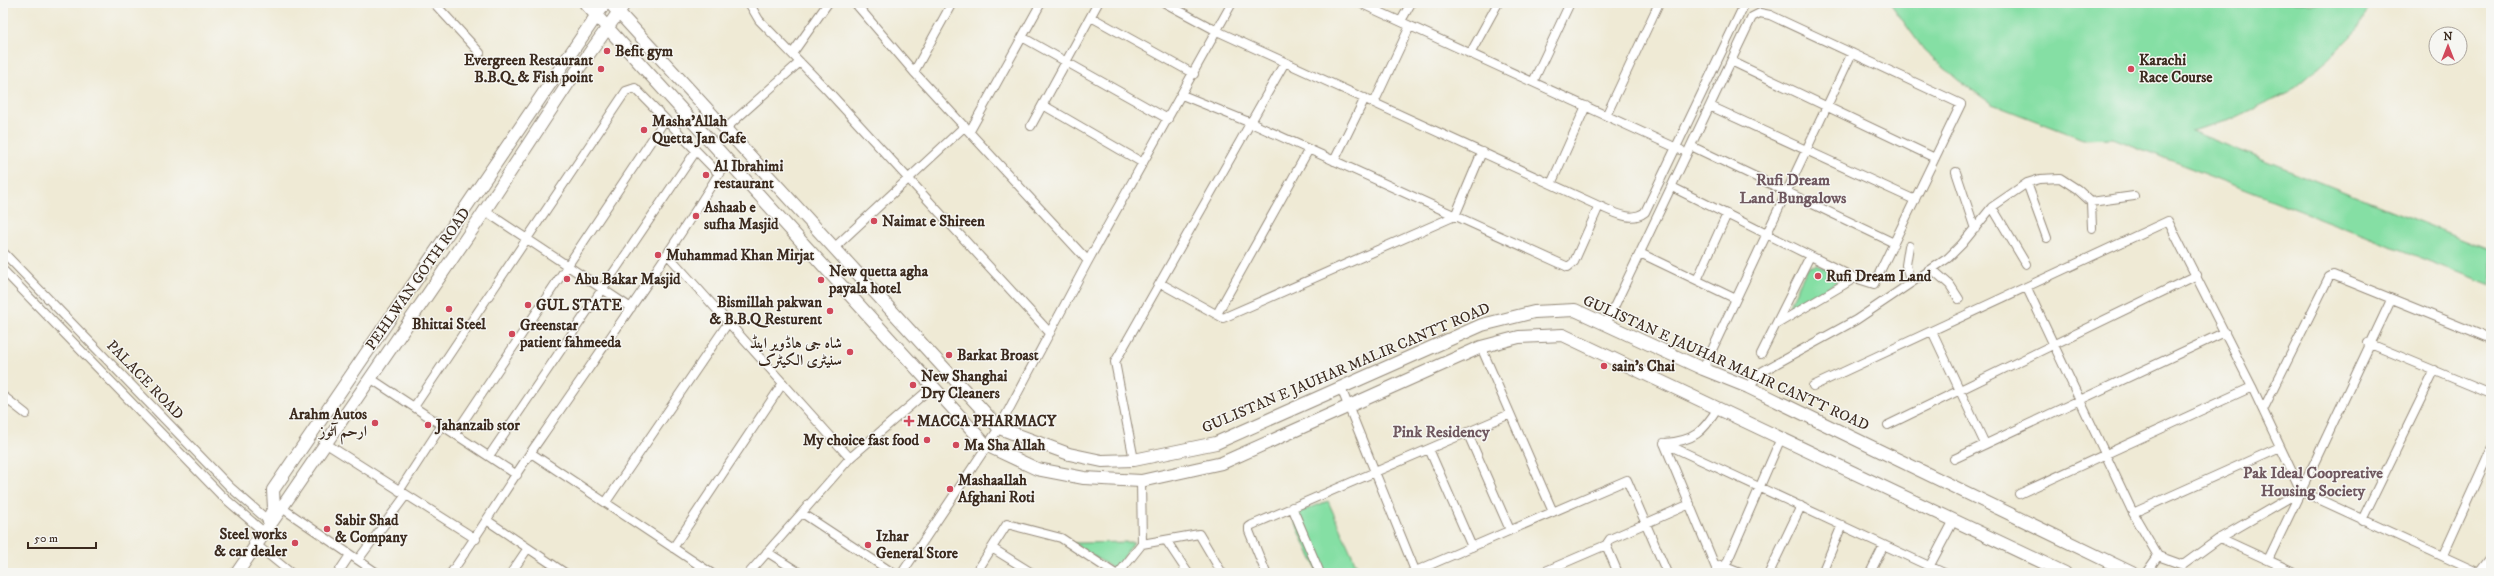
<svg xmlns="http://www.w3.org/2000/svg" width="2494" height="576" font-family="'IM FELL DW Pica',Amiri,serif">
	<rect width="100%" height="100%" fill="#f6f6f2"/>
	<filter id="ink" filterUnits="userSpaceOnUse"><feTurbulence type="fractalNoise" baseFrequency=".025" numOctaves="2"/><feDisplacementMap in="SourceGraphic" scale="8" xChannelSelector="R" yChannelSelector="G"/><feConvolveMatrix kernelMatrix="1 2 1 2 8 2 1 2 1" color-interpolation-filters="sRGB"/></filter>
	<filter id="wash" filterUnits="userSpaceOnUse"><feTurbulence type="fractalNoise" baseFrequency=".012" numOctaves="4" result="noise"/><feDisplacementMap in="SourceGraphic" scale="16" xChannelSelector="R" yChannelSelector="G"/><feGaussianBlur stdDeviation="0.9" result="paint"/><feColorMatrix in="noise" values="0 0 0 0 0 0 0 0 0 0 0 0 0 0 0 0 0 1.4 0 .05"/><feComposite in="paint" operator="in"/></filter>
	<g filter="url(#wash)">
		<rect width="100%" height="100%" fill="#efead5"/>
		<path fill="#85dfa4" stroke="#608461" d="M1890,3h481l-13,26 -29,29 -41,35 -58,27 -39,11 300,119v35l-378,-147 -30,1 -91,-35 -34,-24 -34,-30z
			M1817,265l21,9 -1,8 -44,25 -4,-2 19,-38z
			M1328,501l32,72h-42l-26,-58z
			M1134,542l-19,28 -41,-27z"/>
	</g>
	<g filter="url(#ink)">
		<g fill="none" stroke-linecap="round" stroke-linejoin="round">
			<g stroke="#958a7a" stroke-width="10">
				<path id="street" d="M434,3l46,50
					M749,3l10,17 69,71 222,242
					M855,3l59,69 174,189
					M1165,3l52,28 382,175c15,6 32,17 46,6l100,-209
					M1360,3l321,147
					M1091,17l103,57
					M1401,21l10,-18
					M1022,37l146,82
					M792,54l36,-51
					M1470,54l28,-51
					M1731,61l204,97
					M914,72l38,-69
					M1533,82l37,-79
					M1182,95l69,28 317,144 6,-5 25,-56
					M1374,103l36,-77
					M1043,105l100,58
					M1710,106l205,94
					M1606,116l53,-113
					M1031,126l67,-123
					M725,129l75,-67
					M970,131l71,-128
					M1691,146l203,97
					M1334,161l31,-63
					M1956,172l19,57
					M2027,183l20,55
					M1551,184l35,-78
					M2091,202l43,-6
					M1992,207l34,57
					M485,211l146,97
					M1909,246l-3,19 4,16
					M835,247l130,-121
					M3,252l227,235 41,36
					M1640,253l96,46
					M667,254l183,204
					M1932,269l18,16 9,14
					M3,270l218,225 44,38
					M1697,280l30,-66
					M1160,283l63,35 232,-102 27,-64
					M2027,288l106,225 25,43 -12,17
					M1217,314l92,-165
					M1606,324l146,-307 8,-4 10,2 191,89 -87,180 -19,-6 -183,-91
					M1777,324l78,-46
					M1932,331l53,113
					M2368,343l123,51
					M1481,347l72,165
					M1761,354l49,-98
					M1703,369l149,-316
					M370,378l147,97
					M1813,386l355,-165 84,166 49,104 178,82 12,-16
					M1748,387l15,-16 93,-51 92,-62 14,-14 30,-37 35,-24 13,-4 20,-1 17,11 14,13 1,26
					M1341,388l75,185
					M3,396l23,18
					M414,407l212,-316 9,-3 84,86
					M2263,410l66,-133 4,-2 158,64
					M1888,425l309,-150
					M1467,432l43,98
					M455,434l210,-314
					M325,443l151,96
					M1664,443l280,130
					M1664,443l54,130
					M1665,443c29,-2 38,-11 53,-35
					M1429,449l43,98
					M531,453l180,120
					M489,456l207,-305
					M1954,459l271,-127
					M1134,460l-19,-98 170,-300
					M399,491l43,-66
					M2019,494l233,-107
					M606,502l122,-179
					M1292,507l28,66
					M282,508l95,65
					M802,513l91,60
					M2133,513l147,-66
					M2362,520l73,-150
					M488,521l77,52
					M2220,538l76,35
					M1166,540l22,33
					M253,542l38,31
					M1142,544l57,-10 23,39
					M1606,545l12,28
					M673,548l110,-165
					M992,548l40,25
					M767,552l33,21
					M2443,555l48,-106
					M2158,556l25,9 37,-27 81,-47 90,-191
					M358,560l48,-65
					M2268,560l33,-69
					M1720,565l20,8
					M1725,567l56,-129
					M338,573l12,-18
					M451,573c31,-44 58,-90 89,-134 63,-92 129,-183 187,-279
					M511,573l17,-25
					M749,573l101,-115 83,-72
					M902,573l97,-145 89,-167 144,-258
					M976,573l31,-49 54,14 53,35
					M1119,573l23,-29 -1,-63
					M1266,573l-17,-42v-4l3,-2 258,-111
					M1411,573l216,-93 40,93
					M1541,573l65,-28 4,-6 80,-35
					M1769,573l32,-67
					M1822,573l20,-48
					M1870,573l14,-28
					M1926,573l28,-53"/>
			</g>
			<g stroke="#958a7a" stroke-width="14">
				<path id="secondary" d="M585,3l401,442 51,24 47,9 57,3 81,-18 259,-116 38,-10 44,-2 502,238
					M610,3l389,425 70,26 33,7 32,-1 82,-17 266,-118 52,-13 41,-2 128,59 45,18 384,186
					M268,519l6,-11 -1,-18 332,-487
					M237,573l241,-352 91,-139 56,-79"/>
			</g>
			<use href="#street" stroke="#fff" stroke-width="8"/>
			<use href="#secondary" stroke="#fff" stroke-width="12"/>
		</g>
	</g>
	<g fill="#d1495b" stroke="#f6f6f2" stroke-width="1.5">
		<circle cx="607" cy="51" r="4"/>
		<circle cx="601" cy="69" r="4"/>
		<circle cx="2131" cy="69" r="4"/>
		<circle cx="644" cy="130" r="4"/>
		<circle cx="706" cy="175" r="4"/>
		<circle cx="696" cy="216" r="4"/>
		<circle cx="874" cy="221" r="4"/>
		<circle cx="658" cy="255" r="4"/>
		<circle cx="1818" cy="276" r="4"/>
		<circle cx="567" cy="279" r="4"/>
		<circle cx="821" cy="280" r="4"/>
		<circle cx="528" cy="305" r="4"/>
		<circle cx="449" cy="309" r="4"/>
		<circle cx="830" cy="311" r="4"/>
		<circle cx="512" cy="334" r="4"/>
		<circle cx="850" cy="352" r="4"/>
		<circle cx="949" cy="355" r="4"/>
		<circle cx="1604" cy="366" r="4"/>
		<circle cx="913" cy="385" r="4"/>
		<path d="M907 415h4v4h4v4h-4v4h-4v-4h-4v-4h4z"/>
		<circle cx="375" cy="423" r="4"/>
		<circle cx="428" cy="425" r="4"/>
		<circle cx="927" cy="440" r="4"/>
		<circle cx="956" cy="445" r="4"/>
		<circle cx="950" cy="489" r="4"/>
		<circle cx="327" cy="529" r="4"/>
		<circle cx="295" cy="543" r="4"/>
		<circle cx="868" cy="545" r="4"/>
	</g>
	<g text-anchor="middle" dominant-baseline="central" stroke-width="3" stroke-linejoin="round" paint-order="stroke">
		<g font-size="15" font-weight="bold" fill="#3b2a1e" stroke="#f6f6f2" text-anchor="start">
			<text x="615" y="51">Befit gym</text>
			<text x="593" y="60" text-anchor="end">Evergreen Restaurant<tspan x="593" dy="17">B.B.Q. &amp; Fish point</tspan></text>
			<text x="2139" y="60">Karachi<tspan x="2139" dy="17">Race Course</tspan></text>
			<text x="652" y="121">Masha'Allah<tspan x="652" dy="17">Quetta Jan Cafe</tspan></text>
			<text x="714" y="166">Al Ibrahimi<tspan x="714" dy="17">restaurant</tspan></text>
			<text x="704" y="207">Ashaab e<tspan x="704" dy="17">sufha Masjid</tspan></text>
			<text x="882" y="221">Naimat e Shireen</text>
			<text x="666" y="255">Muhammad Khan Mirjat</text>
			<text x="829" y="271">New quetta agha<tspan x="829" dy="17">payala hotel</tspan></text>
			<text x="1826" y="276">Rufi Dream Land</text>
			<text x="575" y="279">Abu Bakar Masjid</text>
			<text x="822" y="302" text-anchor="end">Bismillah pakwan<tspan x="822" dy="17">&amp; B.B.Q Resturent</tspan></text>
			<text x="536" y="305">GUL STATE</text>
			<text x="449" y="324" text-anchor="middle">Bhittai Steel</text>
			<text x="520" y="325">Greenstar<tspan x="520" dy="17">patient fahmeeda</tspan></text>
			<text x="842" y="343" text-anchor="end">شاہ جی ہاڈویر اینڈ<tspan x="842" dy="17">سنیٹری الکیٹرک</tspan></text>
			<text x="957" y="355">Barkat Broast</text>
			<text x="1612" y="366">sain's Chai</text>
			<text x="921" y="376">New Shanghai<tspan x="921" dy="17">Dry Cleaners</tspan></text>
			<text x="367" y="414" text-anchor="end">Arahm Autos<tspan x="367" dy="17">ارحم آٹوز</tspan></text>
			<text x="917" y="421">MACCA PHARMACY</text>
			<text x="436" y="425">Jahanzaib stor</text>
			<text x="919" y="440" text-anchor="end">My choice fast food</text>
			<text x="964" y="445">Ma Sha Allah</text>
			<text x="958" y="480">Mashaallah<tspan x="958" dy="17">Afghani Roti</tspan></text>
			<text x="335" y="520">Sabir Shad<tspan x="335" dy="17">&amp; Company</tspan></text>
			<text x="287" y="534" text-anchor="end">Steel works<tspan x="287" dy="17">&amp; car dealer</tspan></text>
			<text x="876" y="536">Izhar<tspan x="876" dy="17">General Store</tspan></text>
		</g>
		<g font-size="15" fill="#3b2a1e" stroke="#f6f6f2">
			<text transform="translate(418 279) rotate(-55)">PEHLWAN GOTH ROAD</text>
			<text transform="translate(1726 363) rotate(24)">GULISTAN E JAUHAR MALIR CANTT ROAD</text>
			<text transform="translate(1346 368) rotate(-23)">GULISTAN E JAUHAR MALIR CANTT ROAD</text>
			<text transform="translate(145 380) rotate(46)">PALACE ROAD</text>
		</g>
		<g font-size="16" font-weight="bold" fill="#6f585f" stroke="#f6f6f2">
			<text x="1793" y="180">Rufi Dream<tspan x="1793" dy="18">Land Bungalows</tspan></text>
			<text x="1441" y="432">Pink Residency</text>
			<text x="2313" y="473">Pak Ideal Coopreative<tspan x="2313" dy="18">Housing Society</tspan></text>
		</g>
	</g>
	<rect width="2494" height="576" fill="none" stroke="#f6f6f2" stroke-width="16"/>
	<g transform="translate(2448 46)"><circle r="19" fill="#f6f6f2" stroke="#aba49d"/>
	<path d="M0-3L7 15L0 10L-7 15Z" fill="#d1495b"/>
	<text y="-6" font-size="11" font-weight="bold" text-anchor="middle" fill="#3b2a1e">N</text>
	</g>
	<path d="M28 542v6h68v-6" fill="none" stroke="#3b2a1e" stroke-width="2"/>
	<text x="34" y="542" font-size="12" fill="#3b2a1e" stroke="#f6f6f2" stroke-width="3" paint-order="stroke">50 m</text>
</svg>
